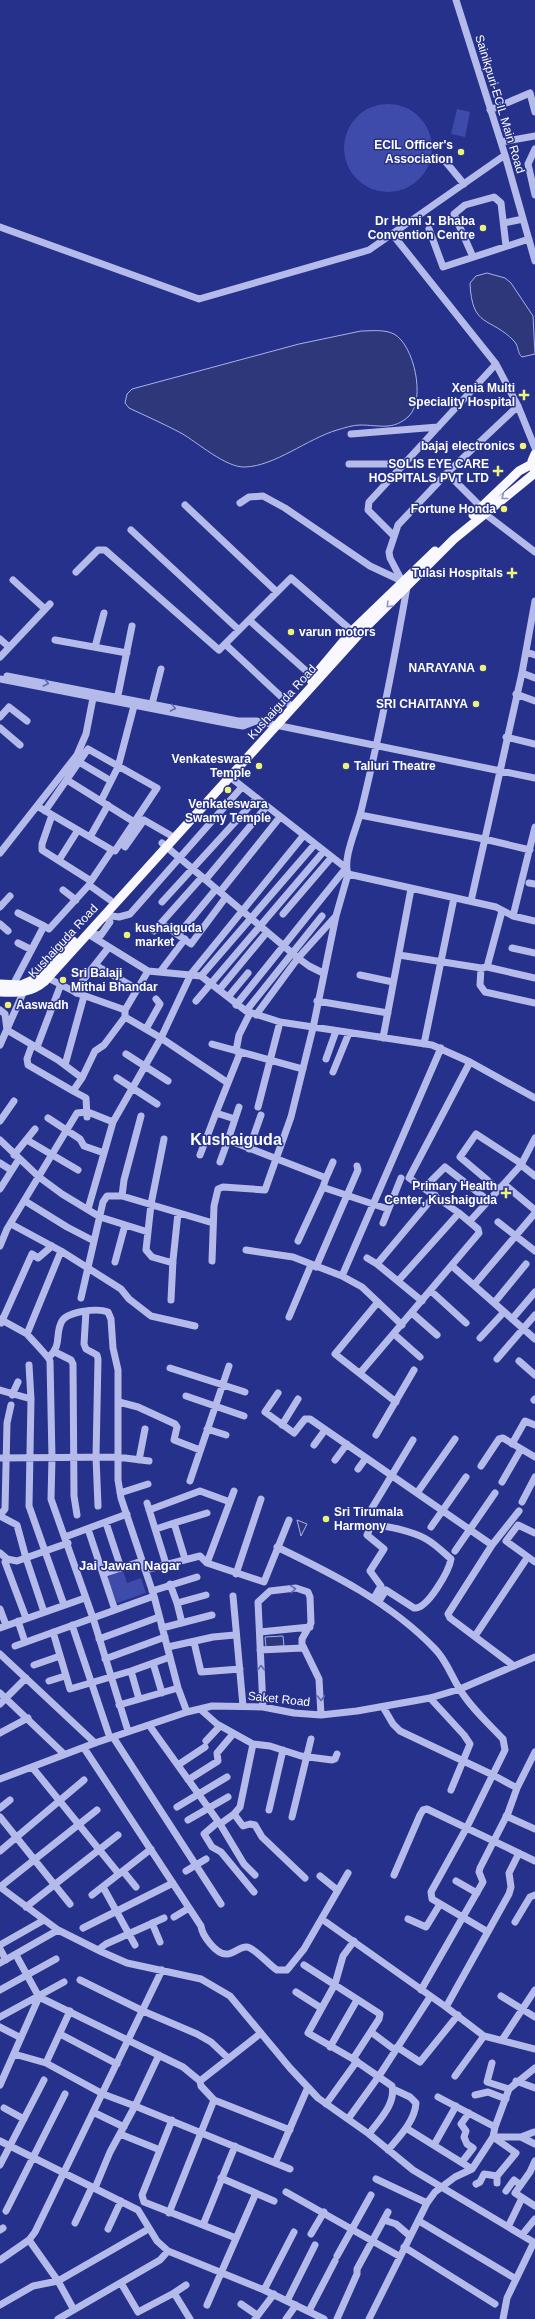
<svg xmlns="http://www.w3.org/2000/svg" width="535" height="2319" font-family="Arial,sans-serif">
	<rect width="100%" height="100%" fill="#26318b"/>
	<path fill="#3e4baa" d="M344 148a44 44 0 1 1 88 0a44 44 0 1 1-88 0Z
		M457,109l13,3 -5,25 -14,-3z
		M123,1571l4,12 14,-5 5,15 -29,10 -10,-26z"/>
	<path fill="#2f377b" stroke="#a9b1ea" d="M487,273l18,5 6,5 22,33 2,38 -13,3c-5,-4 -3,-11 -8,-16 -24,-25 -42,-12 -44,-58l6,-7z
		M361,331c10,0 23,-2 33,3 20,11 32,65 15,82 -16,15 -29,9 -49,9 -7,0 -16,3 -23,5 -30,9 -62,36 -92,37 -19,1 -48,-25 -64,-34 -17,-9 -35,-17 -52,-25l-4,-5 2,-9 5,-5 167,-45z
		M297,1520l10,4 -6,12z
		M283,1636l1,10 -18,1 -1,-10z"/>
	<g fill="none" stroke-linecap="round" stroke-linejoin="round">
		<path stroke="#b4bbea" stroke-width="7" d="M456,0l49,155 30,106
			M490,110l40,-17 5,19
			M501,142l34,-6
			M535,149l-7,15 7,31
			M445,161l19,23
			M504,223l19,-4
			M0,227l199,72 170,-49 136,-95
			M429,229l14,38 86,-28
			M393,235l103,129 22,42 17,42
			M473,257l-19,-43 11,-9 29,-8 7,6 5,43
			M351,434l87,-7
			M349,464h55
			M447,473l34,34
			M240,503l9,-6 14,-1 22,12 85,58 32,15
			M185,505l92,87
			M484,513l51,39
			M131,530l108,100
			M394,536l-26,-26 1,-8 127,-138
			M76,572l22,-22h7l114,100 6,-6
			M13,580l32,29
			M402,581l-12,-23 -1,-6 9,-27 49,-52 71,-67
			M407,587c-13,74 -27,147 -45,220 -4,19 -20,51 -14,67l148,33 17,9 22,5
			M249,620l64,57
			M0,639l9,8
			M55,640l72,13
			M95,647l9,-34
			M526,652l9,3
			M0,657l50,-53
			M522,673l13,5
			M0,679l231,45 12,2 13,-5h-18l-231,-45
			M516,694l19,7
			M117,700l15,-74
			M289,704l-64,-60 66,-66 61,53
			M151,708l10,-39
			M0,717l9,-10 18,14
			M256,721l279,57
			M0,728l20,17
			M506,737l29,7
			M79,762l32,19
			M230,777l116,91 -110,137
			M67,780l64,40
			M101,801l17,-34 16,-61
			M37,806l75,44 3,1 42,-63 -69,-39 -43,62
			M52,815l-10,29v6l49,31 21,-31
			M360,815l124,24 46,11
			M90,837l18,-32
			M162,843l136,115 11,8 14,7
			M125,847l19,-27 26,15
			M0,853l77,-98 9,-21 8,-41
			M59,860l19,-30
			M529,883l6,1
			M63,890l13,10
			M220,892l60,-75
			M471,901l51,-228 13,-72
			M162,902l95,-104
			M0,907l10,-11
			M502,911l-15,56 48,11
			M18,913l26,13
			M283,914l48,-56
			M105,915l14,2 11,-3 112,-127
			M513,916l22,-89
			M161,923l30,21 35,-47
			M0,924l8,7
			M154,931l48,-54 4,2 61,-73
			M88,934l60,37 -23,39v7l36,21 -48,84 -25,87
			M90,934l11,1 9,-13 -5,-7
			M178,935l38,-46
			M18,943l12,6
			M512,948l23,5
			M399,955l82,13 6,-1
			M95,965l42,24
			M481,968l-1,17 5,7 50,11
			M148,971l53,5 45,35 34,11 152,23 38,17 65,36
			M160,972l25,-33
			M360,975l33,7
			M201,976l114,-132
			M48,978l29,15 48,17
			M13,985l31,-59 5,3 40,-44 21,15
			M219,990l48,-58
			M76,993l7,-13 26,-33
			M228,997l20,-24
			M196,1001l128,-150
			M317,1001l71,12
			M0,1010l5,4 2,16 51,30 24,18
			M246,1011l76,-95
			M256,1015l42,-57 37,-41
			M146,1029l14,-25 -4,-5
			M383,1038l28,-149
			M212,1044l91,25
			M424,1044l30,-146
			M0,1045l23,-52
			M32,1045l-5,14 1,6 45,26
			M37,1047l24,-63
			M236,1051l3,-16 11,-22
			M240,1053l-24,60 19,6 -7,21 98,38 -3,9 2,1 63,21
			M126,1054l42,27
			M326,1059l10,-28
			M65,1065l19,-69
			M333,1072l16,-39
			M117,1078l40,26
			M228,1083l-67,-45 30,-64 113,-139
			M258,1107l22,-85
			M87,1117l-1,-19 -13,-7 9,-13 13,-27 9,-6 21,-28
			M48,1118l32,21 4,7 20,7
			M235,1119l4,-12
			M0,1121l14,-20
			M164,1139l-13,65 -5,46 6,7 21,6
			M0,1140l39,37 23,17 38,23 48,15
			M27,1140l51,30
			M249,1149l12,-34
			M14,1155l21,-26
			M200,1155l16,-42
			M220,1162l8,-22
			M0,1163l11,7
			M521,1165l14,11
			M326,1178l7,-16
			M504,1184l31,26
			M424,1188l21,-21 44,34
			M0,1189l19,-30
			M499,1190l-39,-33 16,-23 46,30
			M122,1196l2,-16 17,-64
			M25,1201l42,26 27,14
			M470,1221l51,-56 14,-27
			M498,1222l37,29
			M383,1223l18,-45
			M11,1224l50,27 60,38 8,10 22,17 44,10
			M298,1241l25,-54
			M0,1246l7,-17 70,-116 11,-1 25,10
			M246,1250l47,7 49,19 20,11 40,38
			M367,1258l10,6 58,-69
			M212,1261l2,-55 4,-17 5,-2 42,3 26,-73 22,-89 23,-112 12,-42
			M115,1262l10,-37
			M377,1264l45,37
			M452,1266l83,73
			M316,1267l42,-97 -1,-4
			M342,1276l99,-228
			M398,1281l61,-68
			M474,1285l61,-72
			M431,1291l35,32
			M81,1298l22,-96 4,-6h15l91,27
			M171,1300l2,-40 5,-47
			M378,1302l-43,52 61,48
			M494,1303l32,-39
			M86,1311l-2,33 2,5 11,6 1,4 -2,98 2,49
			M412,1313l25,22
			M289,1317l22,-52
			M0,1319l27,15 34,-83
			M512,1319l23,-27
			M1,1323l31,-69 6,4 14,-12
			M27,1334c5,6 22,23 23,27l2,97 -1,41 42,119 35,113
			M394,1334l26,23
			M480,1338l24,-26
			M55,1352l16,8 2,4 1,132 3,19
			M49,1357c13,-12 6,-21 12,-34 4,-12 37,-15 47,-11l3,7 2,29 5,22v110l3,18 33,98 24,92 9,24
			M497,1359l38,-44
			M519,1361l16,14
			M29,1365l2,34 -2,107 35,99
			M170,1368l75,24
			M360,1373l119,-140 -1,-4 -19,-16 -50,-35 61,-116
			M0,1390l31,9
			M278,1393l-13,19 29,21 11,-14h5l182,126
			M12,1395l6,-13
			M186,1396l58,20
			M534,1400l1,-1
			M119,1402l19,5 37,17 2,3 -3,13 26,10
			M282,1425l16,-26
			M207,1429l19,6
			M376,1435l38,-65
			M512,1444l13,-23 10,4
			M314,1445l11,-15
			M0,1458l117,-1 32,4
			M139,1460l6,-31
			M335,1460l12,-16
			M481,1466l18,-27 4,-1 32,19
			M358,1469l8,-11
			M190,1481l39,-115
			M502,1482l19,-33
			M120,1493l28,-9
			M417,1493l38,-54
			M522,1502l13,-25
			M147,1503l19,61
			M372,1508l41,-68
			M149,1510l51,-19 30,11
			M0,1515l5,-6 2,-86 4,-18
			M0,1516l17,9 9,33 18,54
			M106,1523l15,45
			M431,1527l35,-50
			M88,1529l27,81
			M156,1529l18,-6
			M535,1533l-17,-8 -12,16 29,21
			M65,1537l62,-23
			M277,1547c56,27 114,56 158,102 11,11 16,26 24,39 11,19 29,35 44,51l2,11 -38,77 -36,65 1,7 56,33
			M455,1551l40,-58
			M0,1553l7,6 10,2 51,-18
			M185,1559l-11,-36 33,-10
			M5,1562l21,56
			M207,1563l27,-72
			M145,1570l55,-14 7,7 57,19 25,-62
			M103,1574l39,-13
			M236,1574l25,-75
			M170,1584l7,19 29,-8
			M152,1591l45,-14
			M233,1596l10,110
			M374,1598l7,-12 -11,-15 14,-22 -17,-14 4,-9c11,-3 45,7 55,13 9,5 17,13 25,20 -2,12 -24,51 -37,49l-28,-18 -7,11
			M177,1603l5,20
			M0,1609l6,16
			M18,1621l7,21
			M72,1625l38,113
			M0,1628l85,-30
			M162,1628l50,-13
			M53,1632l17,57 61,-18 39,-14
			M260,1632l50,-5
			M475,1636l50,-75
			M99,1639l60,-22
			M194,1642l7,30 39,-3
			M15,1646l139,-50
			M168,1647l45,-10 22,-2
			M260,1650l43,-2
			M0,1654l95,89
			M105,1659l60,-22
			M153,1663l9,30
			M34,1665l26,-9
			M514,1666l-64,-48 -2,-4 44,-69 27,-34
			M131,1671l8,28
			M49,1681l16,-5
			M0,1693l64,61
			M430,1698l34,37 6,9 -19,46
			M0,1704l26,-26
			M119,1705l59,-17
			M263,1707l-5,-105 12,-11 26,-3 12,4 2,5 1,26 -9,16v5l17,35 2,36
			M383,1707l10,17 7,7 93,44 24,13 -9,25 -28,55 -1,4 4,10 -62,108
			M200,1709l17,15 36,20 17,2 31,10 31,4 3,-1 2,-5
			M149,1725l71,99 24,40 11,11
			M0,1733l28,-15
			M113,1737l108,167
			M206,1741l14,-15
			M84,1748l117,178c1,9 15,29 26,28 7,0 13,-8 20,-7 8,1 22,18 30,23h10l17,-21 44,-76
			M178,1765l27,-18
			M32,1767l87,107
			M0,1779l95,-36 92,-31 25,-6 51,1 31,6 27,2 36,-4 73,-13 30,-9 75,-32
			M188,1780l30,-19 -1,-8 16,-19
			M517,1788l18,-36
			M177,1807l50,-30
			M0,1808l10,-8
			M97,1810l-97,77 58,43 44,22 25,11 74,16 29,17 60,72 28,30 51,36 44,36 122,73
			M269,1810l14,-60
			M234,1814l9,12 7,-2 5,1 7,12 43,41
			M506,1816l29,13
			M0,1817l70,87
			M292,1817l19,-78
			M188,1820l40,-23
			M218,1822l-14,12 8,13 9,5 33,40
			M220,1824l14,-10 6,-7 13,-63
			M0,1851l84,-71
			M123,1871l13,16
			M186,1871l20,-12
			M394,1875l26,-60 3,-5 4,-1 108,52
			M320,1876l16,13
			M456,1881l21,12
			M103,1887l32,58
			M92,1895l59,-46
			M26,1907l92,-72
			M174,1917l15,-9
			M408,1919l18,8 14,-23
			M326,1922l120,85 38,29 51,13
			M515,1922l15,-25 5,-2
			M152,1923l8,19
			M83,1928l90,-45
			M354,1941l-11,15 -8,28 -27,49 45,26 39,27c4,18 -13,34 -23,48
			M0,1945l44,-25
			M0,1949l6,11
			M98,1950l8,-6 58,-26
			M16,1955l23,42 144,70 17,14 1,5 13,14 76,30
			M0,1963l58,-33
			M304,1965l76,49 -1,5 -26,40
			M80,1980l63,31 54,23 14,8 17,16
			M0,1990l56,-31
			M296,1992l25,16
			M501,1996l34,21
			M446,2007l63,-113 2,-7 -2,-14 10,-20
			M0,2017l64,-35
			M0,2027l21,11
			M371,2032l24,18
			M60,2034l57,30
			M502,2040l33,-50
			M330,2047l27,-47
			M397,2047l23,15 38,-47
			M14,2054l32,9 57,31 32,12 -25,46 -15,36
			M159,2055l-24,51 155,63
			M46,2063l24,-52
			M492,2063l-5,19 22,7
			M455,2076l29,-40
			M200,2081l61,-48
			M516,2081l19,7
			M0,2085l39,-88
			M475,2095l13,-3 18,7
			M438,2097l57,30
			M326,2104l31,-43
			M4,2108l20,11
			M93,2112l31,15
			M348,2119l31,-43 51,-79
			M172,2120l-30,75 2,7 92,36
			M406,2128l66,41
			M120,2134l40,16
			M493,2137l23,16 -19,23v7
			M493,2137h28l14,7
			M521,2137l13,-5
			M0,2141l138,69 19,31 11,10 96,39 60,29
			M434,2145l22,-39
			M388,2150c11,-13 27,-29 28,-47l-6,-6 -17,-8
			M535,2161l-5,11 -15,21 20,13
			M462,2162l11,-14 -6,-4 -3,-7 2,-6 -5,-7 8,-11
			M275,2163l33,-76
			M0,2165l44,-85
			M221,2178l53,23
			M376,2179l51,24
			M476,2184l4,-2 4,-8 13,2
			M506,2191l8,-11 7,5
			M286,2192l113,64
			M6,2211l59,-117
			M169,2213l45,-113
			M384,2220l12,4 14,12
			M419,2221l97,58
			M75,2223l17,-36
			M203,2225l32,-79
			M508,2227l14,-29
			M108,2229l13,-28
			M0,2230l3,-2
			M311,2234l13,-22
			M522,2235l13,-16
			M29,2240l29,41 16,29
			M404,2247l91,57
			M337,2256l34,-61
			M0,2260l29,-20 6,-8 127,-262
			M121,2283l17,29 36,-19 16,26
			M264,2290l30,-58
			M174,2293l12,-8
			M287,2301l28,-56
			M241,2304l16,11
			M0,2305l33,-19 25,-5 87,-50
			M207,2305l49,-112
			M309,2311l26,-50
			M58,2319l102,-59 8,-9
			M255,2319l19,-25
			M286,2319l10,-14
			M337,2319l20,-45v-5l31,-57
			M369,2319l58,-116 8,-11 20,-15 17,-8 21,-32 2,-10 14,-38 26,-21
			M503,2319l4,-21 27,-56"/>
		<path stroke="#f8f8fe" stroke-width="9" d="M534,469l-2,-8 3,-7
			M473,515l46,-44 13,-7
			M311,680l41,-49 83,-80
			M0,984l21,1 16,-7 36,-37
			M0,992c18,1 31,1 45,-11l316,-349 93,-93 81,-66"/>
	</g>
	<defs><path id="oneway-chevron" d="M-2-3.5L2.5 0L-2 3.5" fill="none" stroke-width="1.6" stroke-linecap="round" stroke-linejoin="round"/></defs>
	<g stroke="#8f94c4">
		<use href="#oneway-chevron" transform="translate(504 497) rotate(142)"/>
		<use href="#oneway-chevron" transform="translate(389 605) rotate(135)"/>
	</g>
	<g stroke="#5f68b1">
		<use href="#oneway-chevron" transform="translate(46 683) rotate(11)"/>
		<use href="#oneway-chevron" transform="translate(173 708) rotate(11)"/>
		<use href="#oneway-chevron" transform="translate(293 1589) rotate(-5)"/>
		<use href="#oneway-chevron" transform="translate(261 1668) rotate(-92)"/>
		<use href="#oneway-chevron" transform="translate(321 1698) rotate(89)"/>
	</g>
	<g fill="#edf379" stroke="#26318b" stroke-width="1.5">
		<circle cx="461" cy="152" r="4"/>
		<circle cx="483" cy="228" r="4"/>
		<path d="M522 389h4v4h4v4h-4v4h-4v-4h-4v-4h4z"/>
		<circle cx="523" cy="446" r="4"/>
		<path d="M496 465h4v4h4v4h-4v4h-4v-4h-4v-4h4z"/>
		<circle cx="504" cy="509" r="4"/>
		<path d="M510 567h4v4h4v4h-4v4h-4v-4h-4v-4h4z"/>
		<circle cx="291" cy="632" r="4"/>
		<circle cx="483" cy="668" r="4"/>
		<circle cx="476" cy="704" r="4"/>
		<circle cx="259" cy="766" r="4"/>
		<circle cx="346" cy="766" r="4"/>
		<circle cx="228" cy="790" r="4"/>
		<circle cx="127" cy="935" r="4"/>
		<circle cx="63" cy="980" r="4"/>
		<circle cx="8" cy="1005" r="4"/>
		<path d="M504 1187h4v4h4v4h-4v4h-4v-4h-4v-4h4z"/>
		<circle cx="326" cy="1519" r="4"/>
	</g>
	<g text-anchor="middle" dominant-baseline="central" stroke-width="3" stroke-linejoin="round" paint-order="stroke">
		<g font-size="12" fill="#fff" stroke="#26318b">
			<text transform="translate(500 104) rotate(73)">Sainikpuri-ECIL Main Road</text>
			<text transform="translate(282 702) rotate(-48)">Kushaiguda Road</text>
			<text transform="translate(63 941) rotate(-47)">Kushaiguda Road</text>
			<text transform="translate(279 1699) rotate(6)">Saket Road</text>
		</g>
		<g font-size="12" font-weight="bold" fill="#fff" stroke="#26318b" text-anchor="end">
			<text x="453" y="145">ECIL Officer's<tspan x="453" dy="14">Association</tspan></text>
			<text x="475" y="221">Dr Homi J. Bhaba<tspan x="475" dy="14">Convention Centre</tspan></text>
			<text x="515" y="388">Xenia Multi<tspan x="515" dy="14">Speciality Hospital</tspan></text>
			<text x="515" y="446">bajaj electronics</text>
			<text x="489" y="464">SOLIS EYE CARE<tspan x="489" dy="14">HOSPITALS PVT LTD</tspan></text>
			<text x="496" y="509">Fortune Honda</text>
			<text x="503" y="573">Tulasi Hospitals</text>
			<text x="299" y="632" text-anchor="start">varun motors</text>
			<text x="475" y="668">NARAYANA</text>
			<text x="468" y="704">SRI CHAITANYA</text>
			<text x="251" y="759">Venkateswara<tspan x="251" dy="14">Temple</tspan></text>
			<text x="354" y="766" text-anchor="start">Talluri Theatre</text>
			<text x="228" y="804" text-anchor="middle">Venkateswara<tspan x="228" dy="14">Swamy Temple</tspan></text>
			<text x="135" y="928" text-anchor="start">kushaiguda<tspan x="135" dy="14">market</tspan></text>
			<text x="71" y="973" text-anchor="start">Sri Balaji<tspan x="71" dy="14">Mithai Bhandar</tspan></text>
			<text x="16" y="1005" text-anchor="start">Aaswadh</text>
			<text x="497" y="1186">Primary Health<tspan x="497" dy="14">Center, Kushaiguda</tspan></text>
			<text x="334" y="1512" text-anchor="start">Sri Tirumala<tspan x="334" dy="14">Harmony</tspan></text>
		</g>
		<g font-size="13" font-weight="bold" fill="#fff" stroke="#26318b">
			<text x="130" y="1565">Jai Jawan Nagar</text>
		</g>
		<g font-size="16" font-weight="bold" fill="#fff" stroke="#26318b">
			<text x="236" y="1139">Kushaiguda</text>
		</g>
	</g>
</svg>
